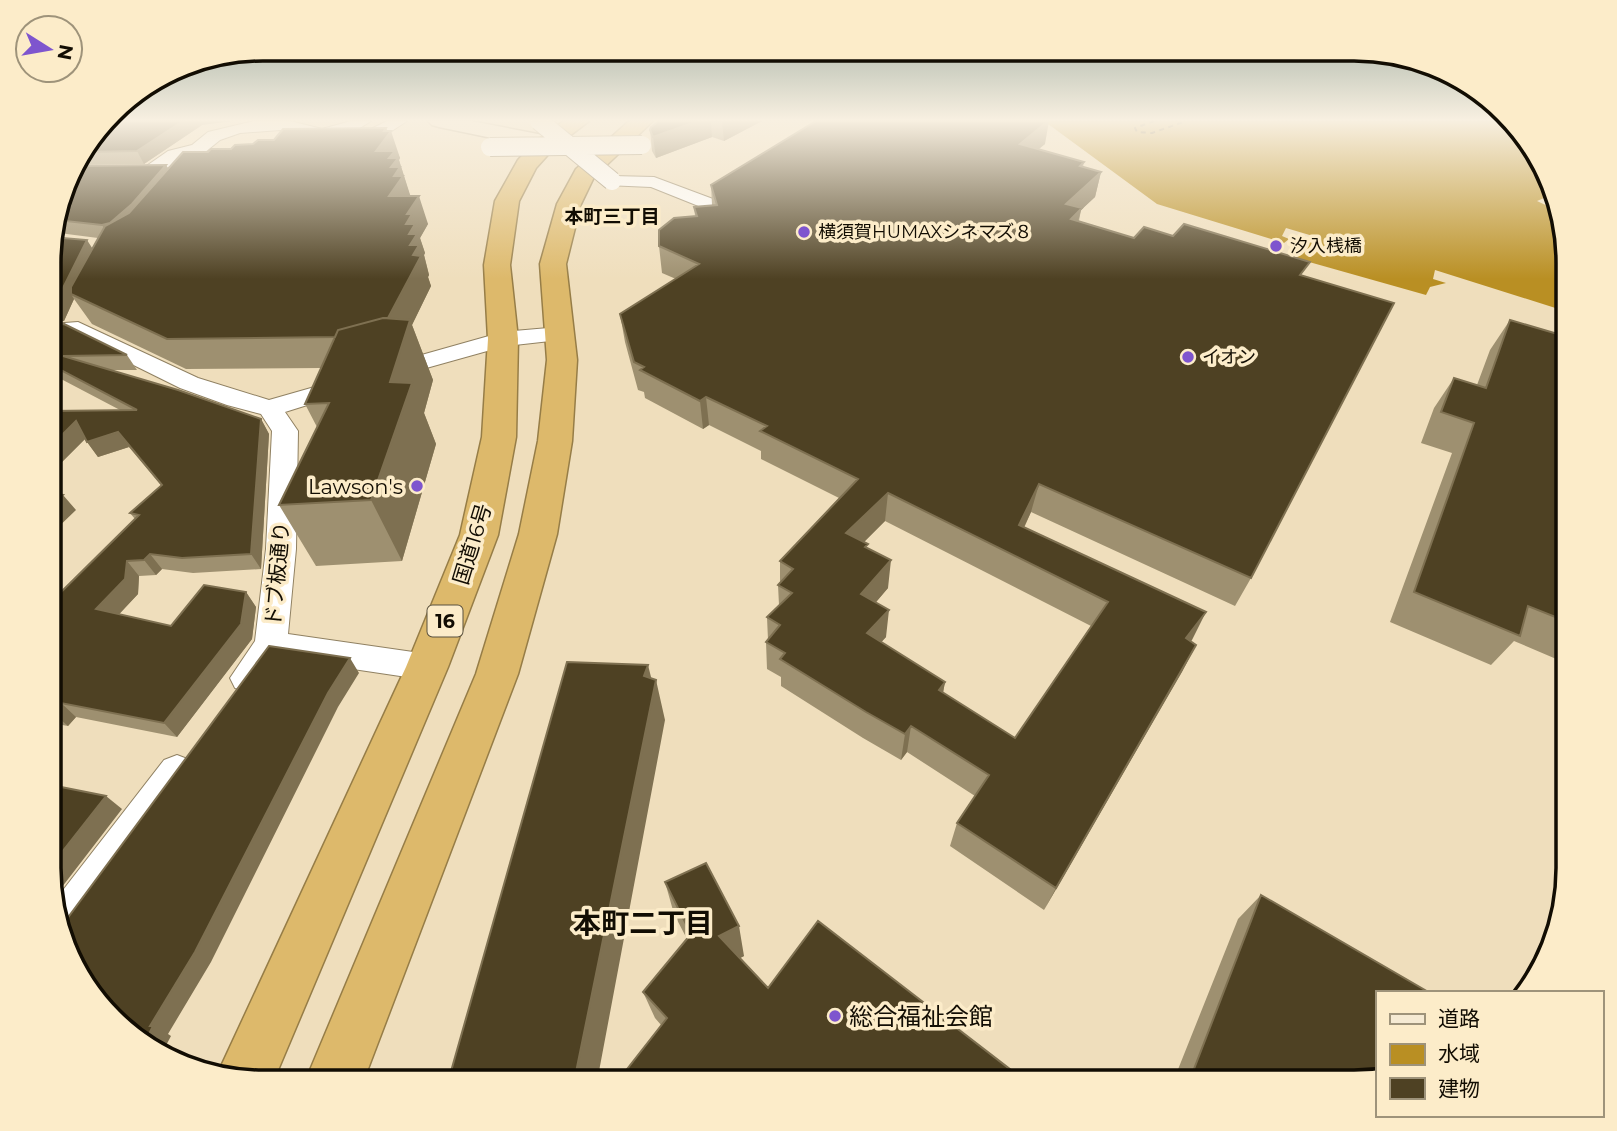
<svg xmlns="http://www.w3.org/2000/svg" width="1617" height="1131" font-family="Montserrat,'Noto Sans JP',sans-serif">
	<rect width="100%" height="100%" fill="#efdebc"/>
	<path fill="#b98f23" d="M1044,121h465l31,35 11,39 -14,6 19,9 12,39v63l-133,-42 -2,9 13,4 -16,4 -4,8 -131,-37 18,-22 -27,-8 -4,8 7,3 -5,4 -127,-39z"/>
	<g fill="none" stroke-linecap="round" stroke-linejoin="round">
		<path stroke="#3f2e01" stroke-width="2" stroke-dasharray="5 4.5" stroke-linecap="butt" d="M1154,121l-19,7 2,4 15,1 34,-12"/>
		<g stroke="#908162" stroke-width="2">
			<path id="street" d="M254,121h36l32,8 29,-8h20l-19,12 -23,6h-16l-33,-9 -40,3 -20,7 -16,13 -24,6 -25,17 -32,1 -9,-5 9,-5h22l23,-16 24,-6 16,-13z
				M387,121h20l-26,17 -34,9 -9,-5 3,-4 28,-8z
				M612,176l42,1 59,22 2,4 -9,6 -55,-22 -45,-2 -3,-4z
				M78,322l120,56 71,22 77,-22 9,2 3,5 -3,5 -70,22 13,19 -2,118 -8,85 139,20 12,3 4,10 -4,10 -12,3 -148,-22c-13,19 -18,39 -44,30l-5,-10 25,-37 11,-92 6,-118 -11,-17 -34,-9 -47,-17 -105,-52 -24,2v-14z
				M560,327l8,2 3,5 -3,5 -63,7 -118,33 -8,-2 -4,-5 4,-5 124,-35z
				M177,755l13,5 5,11 -5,11 -115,158 -8,4 -14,-41 111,-143z"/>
		</g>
		<g stroke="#908162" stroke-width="3">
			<path id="secondary" d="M428,121h43l103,20 8,2 3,5 -3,5 -8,2 -135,-28 -7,-2z"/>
		</g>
		<g stroke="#967d47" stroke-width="3">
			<path id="highway" d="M564,121h25l-34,26 -19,21 -17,33 -9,64 8,74 -2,98 -18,98 -50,132 -175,415h-24l-32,-7 189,-408 54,-132 22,-98 6,-98 -4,-74 11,-64 23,-41 21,-23z
				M629,121h24l-59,56 -13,27 -15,60 11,96 -5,81 -15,93 -39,140 -155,408h-58l171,-408 43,-140 19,-93 9,-81 -7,-96 17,-60 19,-35z"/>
		</g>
		<use href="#street" fill="#fff" fill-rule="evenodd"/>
		<use href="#secondary" fill="#f5ead3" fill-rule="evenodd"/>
		<use href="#highway" fill="#ddb96b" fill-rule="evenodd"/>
		<g stroke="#908162" stroke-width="20" stroke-linecap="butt">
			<path id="street-bridge" d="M539,121l73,60
				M490,147l152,-2"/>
		</g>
		<use href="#street-bridge" stroke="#fff" stroke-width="18"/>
	</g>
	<path fill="#9e9070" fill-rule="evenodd" d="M107,121l95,4 -58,39 -70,1z
		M659,121h103l-38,20 -12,-4 -56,21 -4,-7 -2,-21z
		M386,128l14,30 -1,2 11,36 18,28 -8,14 5,15 -1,2 5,20 -1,2 3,9 -19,39 21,55 -9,33 12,31 -34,117 -86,5 -37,-61 38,-78 -12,-23 16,-36 -135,1 -94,-45 -18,-25 -10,22 -13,1 47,-84 -39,-5 -8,1 20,-66 95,-3 2,3 40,-16 23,-3 43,-9z
		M1045,144l-7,5 46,13 -1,5 18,5 -6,25 -14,13 -2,11 55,17 169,38 -52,302 -16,28 -204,-94 -7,16 172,117 -152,265 -94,-64 7,-23 18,-27 -68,-44 -6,8 -38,-22 -82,-52v-9l-14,-8 -1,-27 2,-2 -1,-23 12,-12 -1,-20 2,-3v-21l59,-63 -78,-39v-8l-52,-26 -6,4 -58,-31 -1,-6 -6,-2 -13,-48 -5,-28 56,-35 -14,-6 -3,-27 36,-30 -1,-9 18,-2 -1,-20zM885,521l206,105 -76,112 -72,-45 2,-11 -64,-40 5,-5 -10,-35 12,-14 -24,-46z
		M1510,320l54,230 4,1v113l-54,-23 -23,24 -101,-43 62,-169 -31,-10 13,-35 20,-30 23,7 13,-35z
		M51,325l76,30 10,15h-25l149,49 8,15 -8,135 -68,4 -31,-4 -6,6 -17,1 -1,18 -19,20 52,12 75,-34 10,15 -4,32 -75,98 -101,-20 -8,9 -17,-3v-121l84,-83 -5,-6 31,-28 -32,-38 -31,10 -13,-18 -34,34v-62l69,-1 -59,-31 -10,-4z
		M665,882l79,74 -4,2 28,30 -107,37 -6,-7 -12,-26 44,-53 -13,-25z
		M1261,895l93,187h-181l65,-163z"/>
	<path fill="#7e7051" d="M183,121h50l-31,4 -58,39 -7,-13z
		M698,121h13l1,16 -56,21 -3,-21z
		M722,121h40l-38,20z
		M1048,121h1l-4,23 -30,25 5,-25z
		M386,128l2,6 3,-3 9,27 -1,2 14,44 -24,-8 -13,-45 8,-20z
		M166,165l7,13 -62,61 -9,-14z
		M1101,172l-6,25 -14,13 -6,24 -9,-30z
		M419,196l9,28 -8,14 5,15 -1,2 5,20 -1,2 3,9 -19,39 21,55 -9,33 12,31 -34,117 -31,-61 -1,-132 40,-123 -4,-21 1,-10z
		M54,225l5,8 -8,1z
		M87,240l9,14 -25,40 3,5 -10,22 -13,1v-16z
		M706,397l3,28 -6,4 -3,-28z
		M261,419l8,15 -8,135 -10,-15z
		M76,421l12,15 -37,37v-27z
		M118,432l11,15 -31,10 -11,-15z
		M1039,484l-8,28 -19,41 7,-28z
		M888,493l-3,28 -40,40 1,-28z
		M63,495l13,15 -25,24v-28z
		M150,554l12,15 -6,6 -12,-15z
		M891,560l-3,28 -28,33 1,-27z
		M127,561l12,15 -1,18 -28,30 -14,-15z
		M246,592l10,15 -4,32 -75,98 -13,-14z
		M889,610l-3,27 -21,23 2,-27z
		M1206,612l-14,28 -20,25 14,-27z
		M1196,645l-14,27 -138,238 12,-22z
		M350,658l9,15 -21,34 -127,255 -43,72 3,2 -9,17 -18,-9 6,-18 178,-333z
		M648,665l6,24 2,-9 9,40 -68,362h-23l70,-406z
		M945,682l-5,26 -1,-18z
		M61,703l15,14 -8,9 -16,-14z
		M911,726l-4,26 -6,8 4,-26z
		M51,768l10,8 -10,11z
		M106,796l16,13 -70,91 -1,-4v-30z
		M739,926l5,30 -19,10 -6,-30z"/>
	<path fill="#4e4123" stroke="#7e7051" stroke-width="2" fill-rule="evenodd" d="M107,121h76l-46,30 -53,1z
		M659,121h39l-45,16 -3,-7 1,-3z
		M816,121h232l-28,23 64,18 -4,4 21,6 -35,32 16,4 -11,11 63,19 10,-11 29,9 11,-12 126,38 -10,13 94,28 -143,275 -212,-94 -20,41 187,87 -20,26 10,7 -140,243 -99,-65 32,-48 -78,-49 -6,8 -39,-22 -86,-53 5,-6 -19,-11 14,-17 -13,-8 25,-24 -14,-8 15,-16 -13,-8 78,-82 -98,-48 7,-5 -61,-29 -6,4 -60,-31 4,-3 -10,-5 -14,-48 79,-50 -40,-18v-16l15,-12 23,-2 -3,-9 23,-2 -6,-20zM888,493l220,109 -93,136 -76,-48 6,-8 -78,-49 22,-23 -28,-16 30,-34 -26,-13 3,-3 -22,-11z
		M386,128l-2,3h7l-15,20h19l-6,7h9l-7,9h9l-6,9h9l-14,20h30l-12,18h5l-6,10h9l-6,10h8l-7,11h9l-6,10 8,1 -33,62h-5l-45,12 -3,7 -168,2 -96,-45v-7l34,-61 24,-13 54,-61h25l3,-3h20l4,-4 18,-1 5,-4h16l9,-11z
		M166,165l-34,39 -22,19 -8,2 -46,-5 17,-54z
		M51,237l36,3 -33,66h-3z
		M383,318l27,2 -20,62 22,1 -41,117 -92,5 50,-102 -24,1 33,-74z
		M1510,320l58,17v196l-4,17 4,1v71l-40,-16 -8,30 -106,-44 60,-169 -33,-11 13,-34 32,10z
		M64,324l63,31 -64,1 115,34 83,29 -10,135 -69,4 -32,-4 -6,6 -17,1 -2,18 -29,30 75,17 33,-41 42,7 -5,32 -77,99 -103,-20 -9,9h-1v-110l88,-87 -9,-2 32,-28 -44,-53 -31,10 -11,-21 -25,25v-35l86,-1 -86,-45v-40z
		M51,493l12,2 -12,11z
		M269,646l81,12 -22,35 -133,259 -45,74h3l-9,18 -11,-6 -56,-63 -16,-48z
		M567,662l81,3 -4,11 12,4 -82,402h-126z
		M51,785l55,11 -55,70z
		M706,863l33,63 -20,10 49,52 50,-67 206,159 -1,2h-406l50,-64 -24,-26 48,-58 -26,-52z
		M1261,895l169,98h-53v84l-23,5h-165z"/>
	<linearGradient id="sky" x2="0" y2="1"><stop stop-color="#95a599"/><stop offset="0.43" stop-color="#f8f0e1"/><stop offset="1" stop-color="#f8f0e1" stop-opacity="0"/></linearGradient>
	<rect width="1617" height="279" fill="url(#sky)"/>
	<g fill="#7e55ce" stroke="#fcecc9" stroke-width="2.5">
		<circle cx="804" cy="232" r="7"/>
		<circle cx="1276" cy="246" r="7"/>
		<circle cx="1188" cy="357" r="7"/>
		<circle cx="417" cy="486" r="7"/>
		<circle cx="835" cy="1016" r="7"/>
	</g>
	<g text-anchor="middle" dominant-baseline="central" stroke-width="7" stroke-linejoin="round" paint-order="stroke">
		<g font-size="18" fill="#120d03" stroke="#fcecc9" text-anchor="start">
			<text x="818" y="232">横須賀HUMAXシネマズ８</text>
			<text x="1290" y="246">汐入桟橋</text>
			<text x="1202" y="357">イオン</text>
		</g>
		<g font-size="19" font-weight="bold" fill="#120d03" stroke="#fcecc9">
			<text x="612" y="216">本町三丁目</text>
		</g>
		<rect fill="#fcecc9" stroke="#58503e" stroke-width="2" x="427.5" y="605.5" width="35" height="31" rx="5"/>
		<g font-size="19" font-weight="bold" fill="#120d03">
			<text x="445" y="621">16</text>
		</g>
		<g font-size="21" fill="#120d03" stroke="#fcecc9" text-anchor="end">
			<text x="403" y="486">Lawson's</text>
		</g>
		<g font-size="21" fill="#120d03" stroke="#fcecc9">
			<text transform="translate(472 544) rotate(-73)">国道16号</text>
			<text transform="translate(277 574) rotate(-85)">ドブ板通り</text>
		</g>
		<g font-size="24" fill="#120d03" stroke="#fcecc9" text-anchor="start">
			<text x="849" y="1016">総合福祉会館</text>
		</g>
		<g font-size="28" font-weight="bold" fill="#120d03" stroke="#fcecc9">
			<text x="643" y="923">本町二丁目</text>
		</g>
	</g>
	<path d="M0 0H1617V1131H0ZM263 61H1354A202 202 0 0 1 1556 263V868A202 202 0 0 1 1354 1070H263A202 202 0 0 1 61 868V263A202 202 0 0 1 263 61Z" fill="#fcecc9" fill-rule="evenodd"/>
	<path fill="none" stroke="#120d03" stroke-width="3.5" d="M263 61H1354A202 202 0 0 1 1556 263V868A202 202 0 0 1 1354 1070H263A202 202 0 0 1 61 868V263A202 202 0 0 1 263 61Z"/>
	<rect x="1376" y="991" width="228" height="126" fill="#fcecc9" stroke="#9e937a" stroke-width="2"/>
	<rect x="1390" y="1014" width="35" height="10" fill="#f5ead3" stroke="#9e937a" stroke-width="2"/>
	<text x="1438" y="1026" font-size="21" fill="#120d03">道路</text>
	<rect x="1390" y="1044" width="35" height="21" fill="#b98f23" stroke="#9e937a" stroke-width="2"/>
	<text x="1438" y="1061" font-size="21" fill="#120d03">水域</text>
	<rect x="1390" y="1078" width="35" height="21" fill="#4e4123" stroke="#9e937a" stroke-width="2"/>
	<text x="1438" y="1096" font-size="21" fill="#120d03">建物</text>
	<g transform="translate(49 49) rotate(101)"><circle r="33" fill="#fcecc9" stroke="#9e937a" stroke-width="2"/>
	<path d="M0-5L12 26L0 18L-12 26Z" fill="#7e55ce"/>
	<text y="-10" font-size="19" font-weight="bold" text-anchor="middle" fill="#120d03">N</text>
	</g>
</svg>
